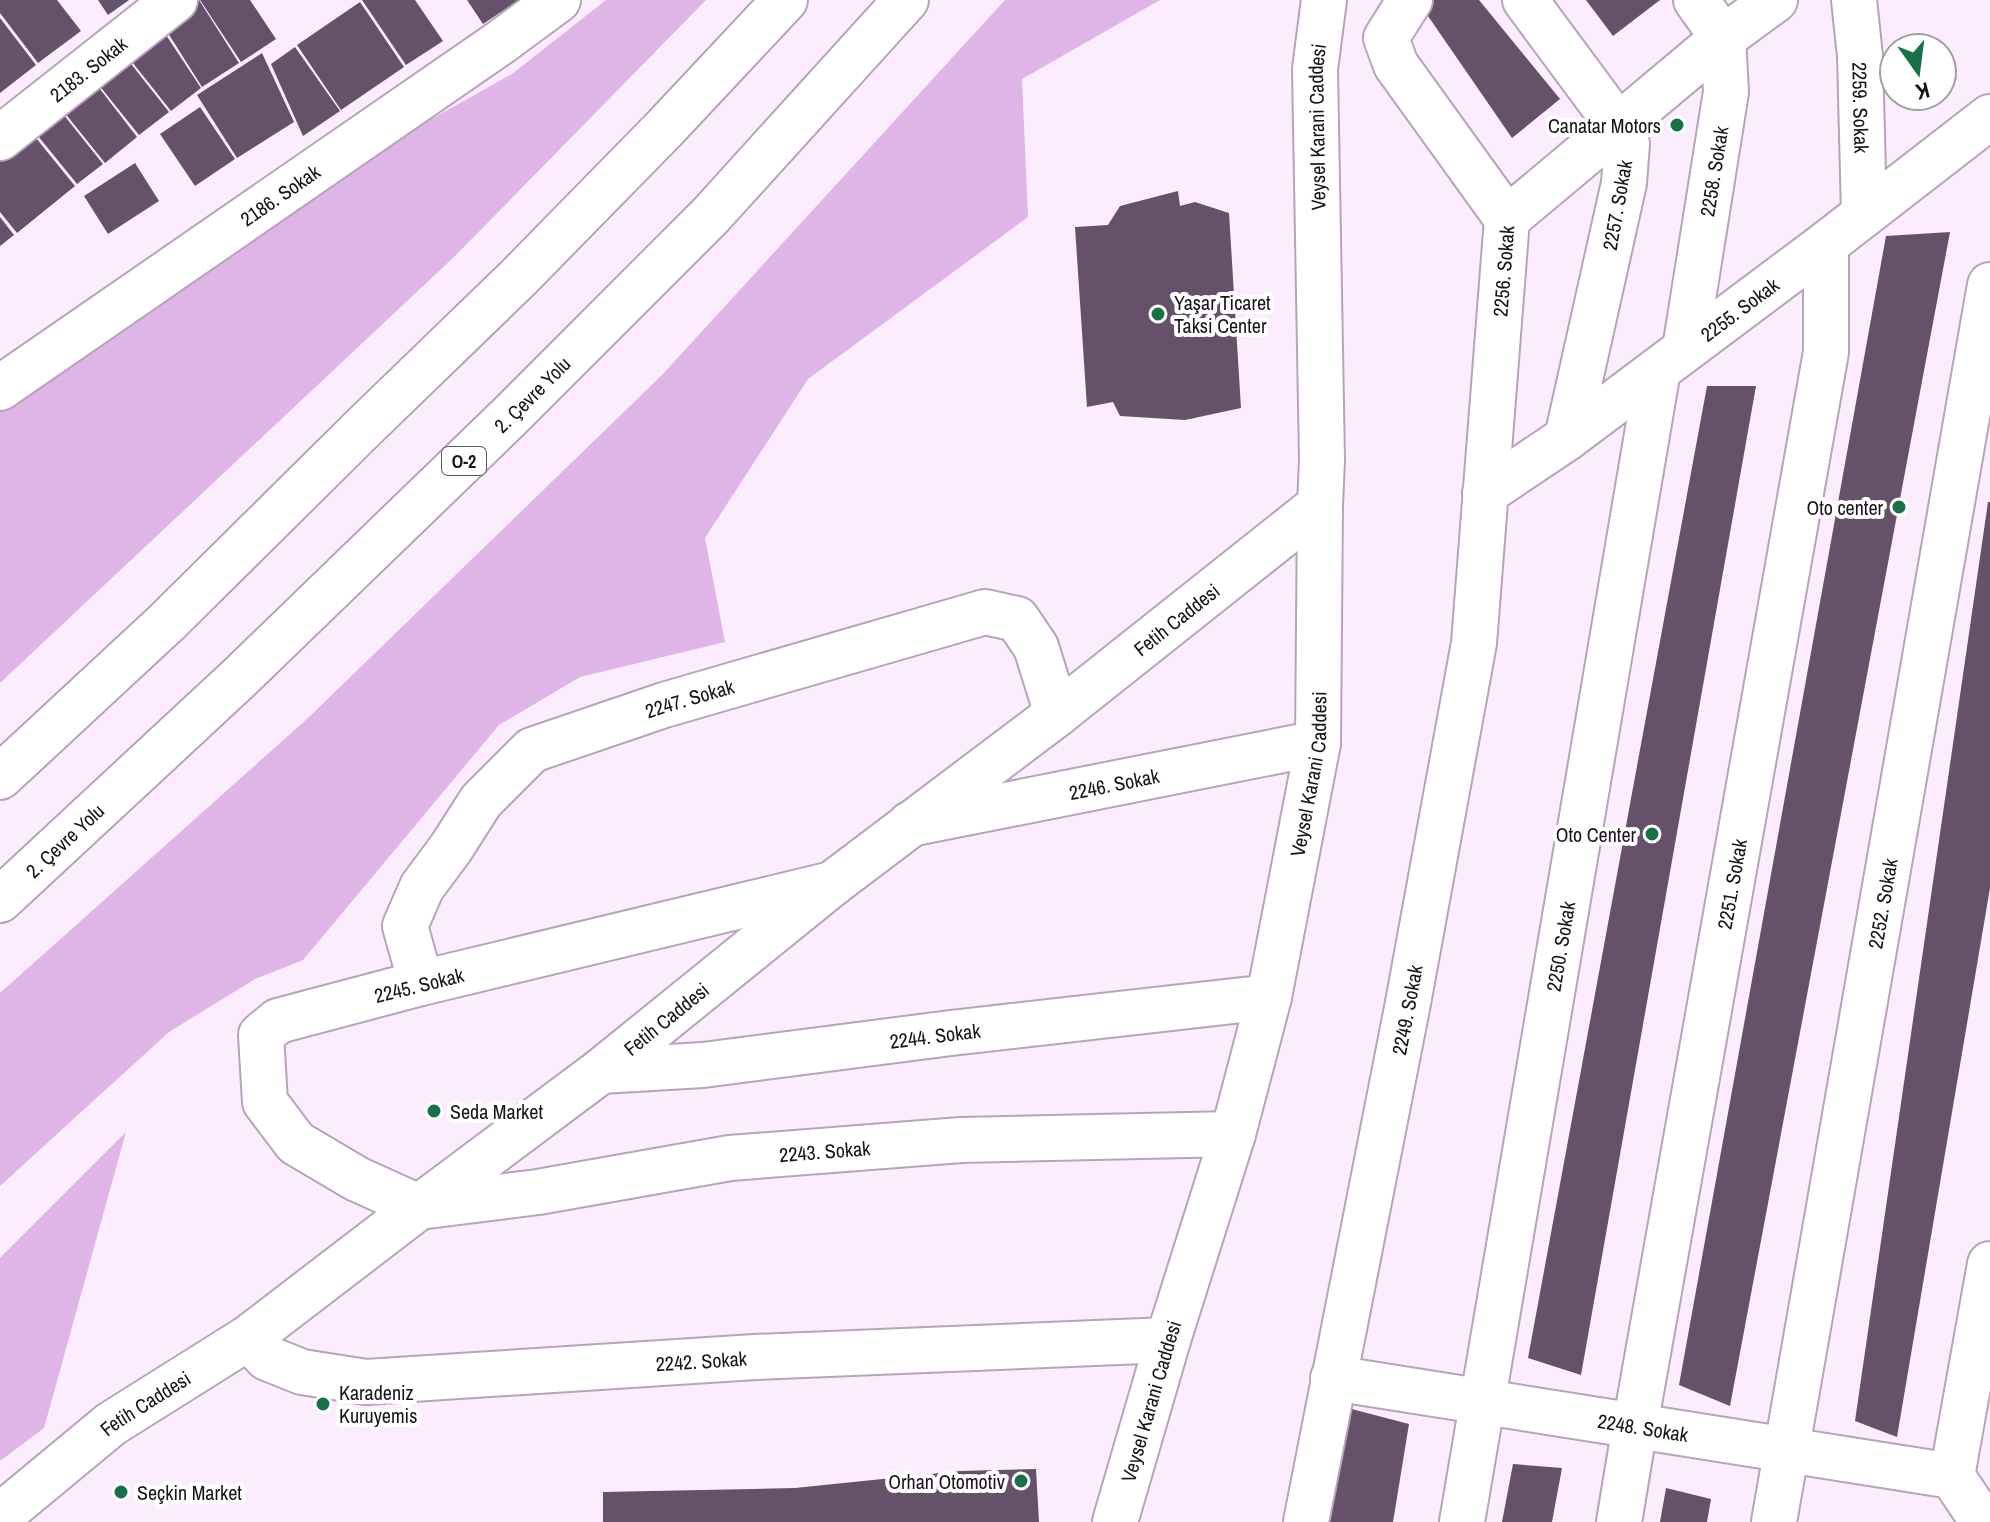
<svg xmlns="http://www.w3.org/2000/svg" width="1990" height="1522" font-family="'Archivo Narrow',sans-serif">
	<rect width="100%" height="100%" fill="#fbedfe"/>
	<path fill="#dfb5e7" d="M606,0h100l-252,257 -454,426v-278l385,-260 127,-71z
		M1005,0h155l-138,79 6,138 -220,162 -103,159 20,104 -145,35 -81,48 -196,235 -48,19 -86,53 -169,154v-193l308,-275 354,-343z
		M126,1132l-82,296 -44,33v-203z"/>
	<path fill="#655169" d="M0,0h57l24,31 -43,32 -38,-50z
		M98,0h31l-21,15z
		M193,0h6l40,63 -37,24 -41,-65z
		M200,0h50l26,39 -35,23z
		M362,0h53l28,41 -37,24z
		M467,0h52l-36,24z
		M1423,0h56l81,99 -48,39 -93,-135z
		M1586,0h74l-47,36z
		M360,2l44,65 -63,43 -44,-65z
		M0,18l36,47 -36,28z
		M166,35l35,53 -30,23 -42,-53z
		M295,47l45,64 -37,25 -32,-72z
		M262,53l32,69 -57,36 -40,-63z
		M124,55l45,57 -30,23 -45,-56z
		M93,80l44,57 -32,26 -45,-56z
		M51,99l52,65 -26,20 -52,-64z
		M200,107l35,52 -40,27 -35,-52z
		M23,122l52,64 -58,47 -17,-21v-72z
		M135,163l24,38 -51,33 -24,-38z
		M1178,191l2,15 15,-4 34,11 12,195 -56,12 -65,-4 -7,-14 -26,5 -12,-180 33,-2 12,-19z
		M0,217l14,18 -14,11z
		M1950,232l-220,1174 -51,-21 207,-1149z
		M1707,386h49l-175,989 -53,-17z
		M1988,502h2v386l-93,549 -42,-16z
		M1344,1407l65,17 -16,98h-71z
		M1513,1464l49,4 -10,54h-50z
		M1036,1469l3,53h-436v-30l192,-4 165,-17z
		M1666,1488l45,11 -4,23h-47z"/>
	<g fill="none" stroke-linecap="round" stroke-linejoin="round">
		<g stroke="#b8a2bc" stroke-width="48">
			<g id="minor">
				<path d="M1525,0l94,127 8,16 -3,40 -57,255"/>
				<path id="s1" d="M1854,0l6,56 4,158"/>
				<path id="s2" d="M0,138l175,-138"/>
				<path d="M1507,219l216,-181 52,-38"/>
				<path id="s3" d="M1685,349l41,-257 -3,-54 -27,-38"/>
				<path id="s4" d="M1485,493l82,-55 259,-194 164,-127"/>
				<path id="s5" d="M910,824l408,-81"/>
				<path id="s6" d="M832,884l-411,99 -143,38 -17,14 4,67 31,41 61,36 62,28 119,-15 192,-34 231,-18 272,-6"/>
				<path id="s7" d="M421,983l-16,-57 17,-39 29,-39 30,-47 51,-51 132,-45 321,-93 32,7 19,28 21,67"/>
				<path id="s8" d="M601,1071l102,-6 248,-32 318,-36"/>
				<path id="s9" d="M248,1338l19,20 35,14 64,10 389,-25 413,-17"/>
				<path id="s10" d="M1333,1378l619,98"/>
				<path d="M1952,1476l38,-212"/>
				<path d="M1952,1476l31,46"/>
				<path id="s11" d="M1306,1522l102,-519 66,-360 33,-424 -111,-154 -10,-27 24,-38"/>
				<path id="s12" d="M1462,1522l196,-1152"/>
				<path id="s13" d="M1619,1522l16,-96 191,-1074v-108"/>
				<path id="s14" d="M1774,1522l216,-1237"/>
			</g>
		</g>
		<g stroke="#b8a2bc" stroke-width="48">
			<g id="secondary">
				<path id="s15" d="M0,388l501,-346 57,-42"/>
				<path id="s16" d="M0,1516l111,-92 137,-86 171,-131 182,-136 231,-187 225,-170 263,-209"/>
				<path id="s17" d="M1115,1522l53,-182 65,-206 36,-137 49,-254 2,-238 2,-45 -7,-391 9,-69"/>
			</g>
		</g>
		<g stroke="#b8a2bc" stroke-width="48">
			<g id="motorway">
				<path d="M0,777l167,-155 198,-196 153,-148 147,-150 120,-128"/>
				<path id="s18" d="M0,900l239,-222 270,-261 202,-202 195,-215"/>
			</g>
		</g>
		<use href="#minor" stroke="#fff" stroke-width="44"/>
		<use href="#secondary" stroke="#fff" stroke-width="44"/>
		<use href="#motorway" stroke="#fff" stroke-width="44"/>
	</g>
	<g fill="#167246" stroke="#fff" stroke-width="3">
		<circle cx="1677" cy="125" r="8"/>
		<circle cx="1158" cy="314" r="8"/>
		<circle cx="1899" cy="507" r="8"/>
		<circle cx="1652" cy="834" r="8"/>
		<circle cx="434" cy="1111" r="8"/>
		<circle cx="323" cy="1404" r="8"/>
		<circle cx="1021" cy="1481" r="8"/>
		<circle cx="121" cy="1492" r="8"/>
	</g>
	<g text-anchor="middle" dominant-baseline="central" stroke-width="8" stroke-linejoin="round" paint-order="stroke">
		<rect fill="#fff" stroke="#5f5960" stroke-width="2" x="442" y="447" width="44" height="28" rx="6"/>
		<g font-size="18" font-weight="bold" fill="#1a121c">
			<text x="464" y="461">O-2</text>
		</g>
		<g font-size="20" fill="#1a121c" stroke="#fff">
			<text stroke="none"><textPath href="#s2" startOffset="112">2183. Sokak</textPath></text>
			<text stroke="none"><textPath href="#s1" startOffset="108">2259. Sokak</textPath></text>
			<text stroke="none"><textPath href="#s17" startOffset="1422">Veysel Karani Caddesi</textPath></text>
			<text stroke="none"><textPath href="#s3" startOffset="180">2258. Sokak</textPath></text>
			<text stroke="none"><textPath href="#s15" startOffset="340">2186. Sokak</textPath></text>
			<text transform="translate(1617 205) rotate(-80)">2257. Sokak</text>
			<text stroke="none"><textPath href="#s11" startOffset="1268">2256. Sokak</textPath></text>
			<text stroke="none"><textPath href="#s4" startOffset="314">2255. Sokak</textPath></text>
			<text stroke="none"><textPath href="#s18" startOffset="734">2. Çevre Yolu</textPath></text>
			<text stroke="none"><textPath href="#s16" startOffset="1480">Fetih Caddesi</textPath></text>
			<text stroke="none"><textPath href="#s7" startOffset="444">2247. Sokak</textPath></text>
			<text stroke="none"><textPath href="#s17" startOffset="774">Veysel Karani Caddesi</textPath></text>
			<text stroke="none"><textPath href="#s5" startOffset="208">2246. Sokak</textPath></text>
			<text stroke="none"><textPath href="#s18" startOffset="88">2. Çevre Yolu</textPath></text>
			<text stroke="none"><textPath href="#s13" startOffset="648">2251. Sokak</textPath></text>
			<text stroke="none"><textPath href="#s14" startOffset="628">2252. Sokak</textPath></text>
			<text stroke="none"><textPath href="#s12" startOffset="584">2250. Sokak</textPath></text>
			<text transform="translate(419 985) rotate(-14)">2245. Sokak</text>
			<text stroke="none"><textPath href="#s11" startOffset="522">2249. Sokak</textPath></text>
			<text stroke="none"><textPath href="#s16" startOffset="832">Fetih Caddesi</textPath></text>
			<text stroke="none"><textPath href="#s8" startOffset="336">2244. Sokak</textPath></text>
			<text stroke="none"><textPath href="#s6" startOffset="1260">2243. Sokak</textPath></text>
			<text stroke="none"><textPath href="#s9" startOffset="466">2242. Sokak</textPath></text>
			<text stroke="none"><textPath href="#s17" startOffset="126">Veysel Karani Caddesi</textPath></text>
			<text stroke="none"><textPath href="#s16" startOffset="184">Fetih Caddesi</textPath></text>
			<text stroke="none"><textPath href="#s10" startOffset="314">2248. Sokak</textPath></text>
		</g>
		<g font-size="20" fill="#1a121c" stroke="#fff" text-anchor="end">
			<text x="1661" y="125">Canatar Motors</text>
			<text x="1174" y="302" text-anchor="start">Yaşar Ticaret<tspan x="1174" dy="23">Taksi Center</tspan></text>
			<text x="1883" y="507">Oto center</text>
			<text x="1636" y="834">Oto Center</text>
			<text x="450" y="1111" text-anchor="start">Seda Market</text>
			<text x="339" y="1392" text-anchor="start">Karadeniz<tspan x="339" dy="23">Kuruyemis</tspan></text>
			<text x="1005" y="1481">Orhan Otomotiv</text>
			<text x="137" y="1492" text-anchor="start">Seçkin Market</text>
		</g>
	</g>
	<g transform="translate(1918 72) rotate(166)"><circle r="38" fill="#ffffff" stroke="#a3a0a4" stroke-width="2"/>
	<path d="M0-6L14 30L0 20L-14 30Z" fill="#167246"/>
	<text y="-12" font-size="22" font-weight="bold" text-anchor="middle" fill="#1a121c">K</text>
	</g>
</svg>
